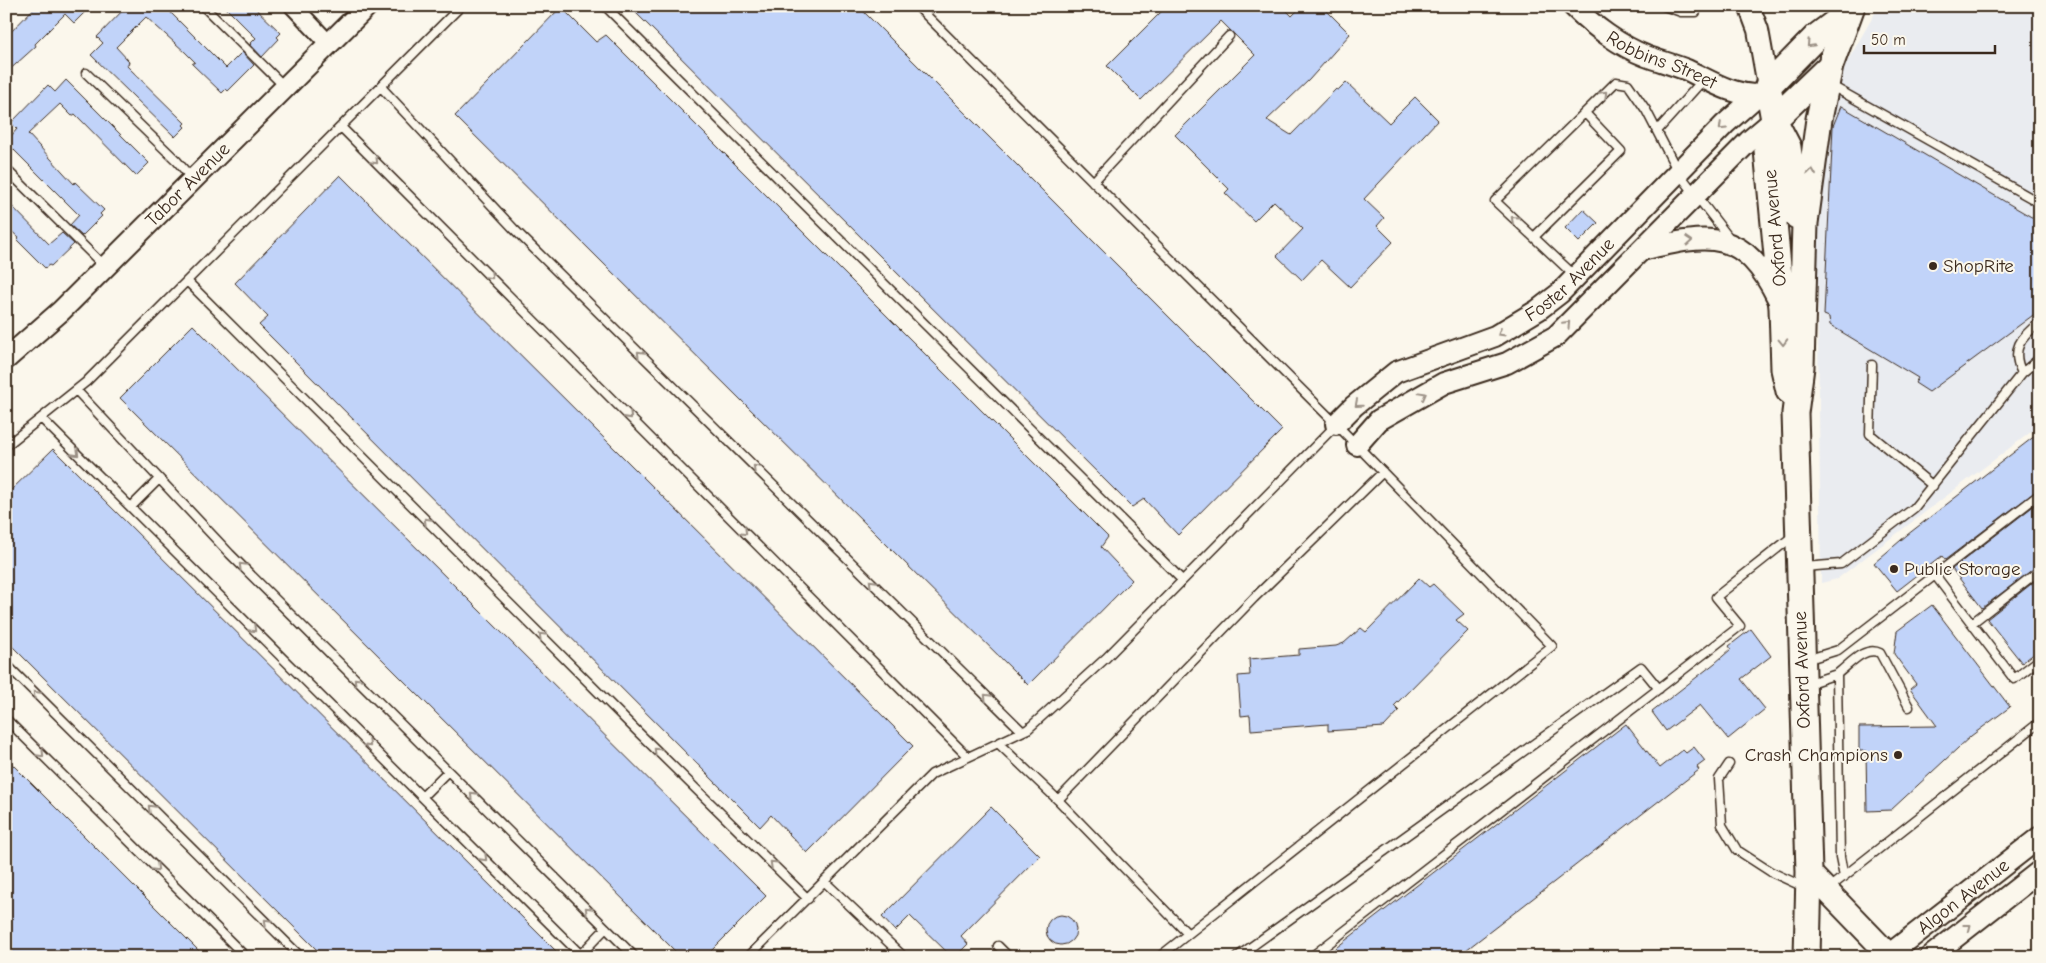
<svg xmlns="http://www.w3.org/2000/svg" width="2046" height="963" font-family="'Comic Neue',sans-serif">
	<rect width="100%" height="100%" fill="#fbf7ec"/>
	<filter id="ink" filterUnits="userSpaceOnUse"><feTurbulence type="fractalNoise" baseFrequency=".02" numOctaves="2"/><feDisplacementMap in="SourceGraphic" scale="10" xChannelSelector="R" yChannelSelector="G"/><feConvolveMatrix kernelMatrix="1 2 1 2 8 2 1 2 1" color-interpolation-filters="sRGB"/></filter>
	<g filter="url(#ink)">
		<path fill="#eaecf0" d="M1879,6h161v419l-203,154 -16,4 -4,-347 15,-131 11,-36z"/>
		<path fill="#c1d3f9" stroke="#3b2a1e" d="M36,6h55l-17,17 -9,-9 -30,30 1,2 -30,27v-36z
			M127,6h37l62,62 16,-16 12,13 -26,26 -2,-2 -4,4 -30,-29 3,-2 -10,-10 -39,-35 -30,30 12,13 1,3 -2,3 58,57 -2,2 2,2 -10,10 -84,-82 12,-12 -6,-6z
			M224,6h29l28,27 -4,4 2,2 -17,18 -12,-13 6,-6z
			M629,6h229l424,424 -104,105 -34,-36 -12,8z
			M1167,6h115l10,10 10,-10h20l28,28 -41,46 -42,40 24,15 45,-46 2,1 8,-8 43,41 26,-26 23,23 -74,79 20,19 -7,8 16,16 -43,45 -29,-27 -19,20 -25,-24 26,-27 -29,-28 -20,20 -29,-28 4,-4 -54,-54 80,-80 -34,-34 -80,79 -34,-34z
			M561,7l35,35 10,-7 502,502 -7,10 31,33 -104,105 -573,-569z
			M66,80l83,83 -13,13 -61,-62 -3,2 -12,-12 -32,30 46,50 1,-2 29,28 -4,4 2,2 -20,20 -12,-11 9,-10 -73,-73 11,-13 -6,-6 37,-38 7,7z
			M1841,106l199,116v88l-111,82 -14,-9 3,-5 -88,-53 -1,-8 -5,-2 9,-189z
			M340,175l573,571 -106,107 -36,-38 -11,12 -501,-502 9,-8 -33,-34z
			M6,200l43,44 13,-11 12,11 -23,22 -2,-1 -4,3 -28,-28 2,-2 -13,-12z
			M1583,209l15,14 -19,19 -14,-14z
			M193,325l573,571 -61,61h-24l-561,-559z
			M2040,432v56l-95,72 -3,-4 -45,35 -23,-28 33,-28z
			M53,449l509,508h-238l-318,-317v-145z
			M2040,501v63l-58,44 -30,-39z
			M2040,577v72l-18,14 -35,-44z
			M1419,578l10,9 4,-3 31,30 -8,6 12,11 -74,75 5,5 -15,16 -56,4v-7l-77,6 -1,-15 -9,1 -3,-40 12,-1 -1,-16 50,-4v-6l37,-3 8,-3 17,-15 5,4z
			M1932,605l78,102 -39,29 -80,74 -24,1 -1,-60h-7v-24l78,-1 -27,-37 6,-5 -22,-30 3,-23z
			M1751,629l20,27 -30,23 24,30 -37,30 -28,-34 -34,26 -14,-19 63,-49 16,-14 -2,-3z
			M1626,724l34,44 23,-18 3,3 8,-6 11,14 -8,6 2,3 -242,187h-133z
			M6,758l199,199h-199z
			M991,807l49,49 -79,80 7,8 -13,13h-3l-42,-41 -15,15 -13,-14z
			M1046 930a15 15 0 1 1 30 0a15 15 0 1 1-30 0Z"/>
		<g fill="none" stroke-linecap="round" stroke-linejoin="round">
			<g stroke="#3b2a1e" stroke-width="11">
				<path id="service" d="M203,6l81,80
					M605,6l577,574
					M917,6l419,418 216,222 -393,311
					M1664,6l17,6h15l-3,-6
					M86,73l91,88 15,18
					M1830,85l210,118
					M381,87l133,142 508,502
					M341,127l627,630
					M1657,131l47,-52
					M6,169l99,98
					M1093,182l136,-146
					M1534,237l87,-86 -36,-38
					M1575,276l-80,-75 121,-119 12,2 18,26 32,62 52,67
					M187,281l450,450 171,168
					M1872,365l-2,69 63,52
					M2022,373c-12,-24 -1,-36 18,-51
					M77,391l153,163 405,403
					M41,418l542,539
					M6,446l80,-64 375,-376
					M131,507l28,-28
					M1804,567l37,-3 73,-56 108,-135 18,-15
					M1935,575l79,104 26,-20
					M1972,623l68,-53
					M1806,660l32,-10 202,-156
					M6,664l295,293
					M1837,674c12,-9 28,-29 43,-21l29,54
					M1807,684l30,-10 3,183 4,20
					M6,719l240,238
					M998,743l60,57 130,134
					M1729,764l-10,15 3,46 15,25 34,22 35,16
					M422,797l26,-26
					M1058,800l196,-202 129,-126
					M825,882l79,75
					M1829,888l211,-166
					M998,946l11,11
					M580,955l26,-27
					M748,957l184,-183 96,-45 78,-71 230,-233
					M1237,957l404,-290 18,22
					M1311,957l429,-331 -24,-29 77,-61"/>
			</g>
			<g stroke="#3b2a1e" stroke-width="20">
				<path id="minor" d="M293,6l36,38"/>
			</g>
			<g stroke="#3b2a1e" stroke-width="24">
				<g id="tertiary">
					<path id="s1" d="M1573,6c20,20 47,40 73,50 14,5 28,9 41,14 24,11 44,25 72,25"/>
					<path d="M1642,250c69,-17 102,-21 136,49"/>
					<path id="s2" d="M6,359l55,-48 306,-305"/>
					<path id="s3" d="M1336,424l18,-18 42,-34 99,-36 43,-26 22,-17 165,-169 43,-38 -10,-56 -9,-24"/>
					<path d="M1357,445l22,-25 65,-37 63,-20 49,-27 193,-195 25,-21"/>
					<path id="s4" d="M1886,957l154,-120"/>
					<path d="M1930,957l110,-86"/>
				</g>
			</g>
			<g stroke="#3b2a1e" stroke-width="26">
				<path id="secondary" d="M1809,872l82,85"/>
			</g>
			<g stroke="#3b2a1e" stroke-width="29">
				<path id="primary" d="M1797,216l-9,-69 -14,-27 -6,-34 48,-49 32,-24
					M1789,391l-5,-22 -2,-61 -15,-158 7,-30 55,-53
					M1807,957l2,-85 -14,-459 6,-46 4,-144 14,-104 11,-53 22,-60"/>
			</g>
			<use href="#service" stroke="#fbf7ec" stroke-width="8"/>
			<use href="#minor" stroke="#fbf7ec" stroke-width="16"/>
			<use href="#tertiary" stroke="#fbf7ec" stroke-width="20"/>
			<use href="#secondary" stroke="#fbf7ec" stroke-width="22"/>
			<use href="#primary" stroke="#fbf7ec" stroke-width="25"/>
		</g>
		<defs><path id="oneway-chevron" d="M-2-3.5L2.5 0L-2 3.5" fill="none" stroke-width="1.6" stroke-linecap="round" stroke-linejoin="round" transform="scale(1.25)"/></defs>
		<g stroke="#9b9085">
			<use href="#oneway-chevron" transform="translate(1810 44) rotate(134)"/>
			<use href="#oneway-chevron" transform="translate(1604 94) rotate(-45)"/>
			<use href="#oneway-chevron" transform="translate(1722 127) rotate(136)"/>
			<use href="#oneway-chevron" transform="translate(375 161) rotate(45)"/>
			<use href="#oneway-chevron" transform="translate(1812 172) rotate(-82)"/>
			<use href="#oneway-chevron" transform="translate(1514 219) rotate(-138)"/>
			<use href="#oneway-chevron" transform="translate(1689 241) rotate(-4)"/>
			<use href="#oneway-chevron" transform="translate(490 276) rotate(45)"/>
			<use href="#oneway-chevron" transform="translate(1567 324) rotate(-46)"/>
			<use href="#oneway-chevron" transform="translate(1501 333) rotate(149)"/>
			<use href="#oneway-chevron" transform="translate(1783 342) rotate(88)"/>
			<use href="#oneway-chevron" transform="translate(640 354) rotate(-135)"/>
			<use href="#oneway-chevron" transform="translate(1423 395) rotate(-29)"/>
			<use href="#oneway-chevron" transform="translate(1358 404) rotate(139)"/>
			<use href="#oneway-chevron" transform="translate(629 416) rotate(45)"/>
			<use href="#oneway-chevron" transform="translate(76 453) rotate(45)"/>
			<use href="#oneway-chevron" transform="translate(756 468) rotate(-135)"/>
			<use href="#oneway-chevron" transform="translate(427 521) rotate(-135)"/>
			<use href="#oneway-chevron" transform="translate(744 532) rotate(45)"/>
			<use href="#oneway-chevron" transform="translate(242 566) rotate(-135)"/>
			<use href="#oneway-chevron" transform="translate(872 583) rotate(-135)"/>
			<use href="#oneway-chevron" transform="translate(253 629) rotate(45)"/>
			<use href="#oneway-chevron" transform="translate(542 636) rotate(-135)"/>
			<use href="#oneway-chevron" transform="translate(357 681) rotate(-135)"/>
			<use href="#oneway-chevron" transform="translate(36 694) rotate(-135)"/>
			<use href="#oneway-chevron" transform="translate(987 697) rotate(-135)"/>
			<use href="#oneway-chevron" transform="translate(368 744) rotate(45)"/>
			<use href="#oneway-chevron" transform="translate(657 751) rotate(-136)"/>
			<use href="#oneway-chevron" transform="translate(41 754) rotate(45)"/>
			<use href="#oneway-chevron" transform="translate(473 795) rotate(-135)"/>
			<use href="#oneway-chevron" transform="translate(151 808) rotate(-135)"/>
			<use href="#oneway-chevron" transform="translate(484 858) rotate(45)"/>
			<use href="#oneway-chevron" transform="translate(773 864) rotate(-136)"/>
			<use href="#oneway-chevron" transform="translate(156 868) rotate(45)"/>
			<use href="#oneway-chevron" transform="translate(588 910) rotate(-135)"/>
			<use href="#oneway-chevron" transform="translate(267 922) rotate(-135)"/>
			<use href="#oneway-chevron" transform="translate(1968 927) rotate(-38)"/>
		</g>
	</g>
	<g fill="#3b2a1e" stroke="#fbf7ec" stroke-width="2">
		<circle cx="1933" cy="266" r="5"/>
		<circle cx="1894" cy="569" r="5"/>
		<circle cx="1898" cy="755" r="5"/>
	</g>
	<g text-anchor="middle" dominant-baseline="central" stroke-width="4" stroke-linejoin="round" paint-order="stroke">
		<g font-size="19" fill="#3b2a1e" stroke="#fbf7ec">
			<text stroke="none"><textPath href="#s1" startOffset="105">Robbins Street</textPath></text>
			<text stroke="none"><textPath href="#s2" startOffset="252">Tabor Avenue</textPath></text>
			<text transform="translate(1775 228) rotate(-95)">Oxford Avenue</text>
			<text stroke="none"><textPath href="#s3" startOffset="279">Foster Avenue</textPath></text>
			<text transform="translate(1802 670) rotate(-92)">Oxford Avenue</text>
			<text stroke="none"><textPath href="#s4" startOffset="98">Algon Avenue</textPath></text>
		</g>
		<g font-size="19" fill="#3b2a1e" stroke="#fbf7ec" text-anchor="start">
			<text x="1943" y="266">ShopRite</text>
			<text x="1904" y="569">Public Storage</text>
			<text x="1888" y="755" text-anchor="end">Crash Champions</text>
		</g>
	</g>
	<rect width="2046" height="963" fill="none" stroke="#fbf7ec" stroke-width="25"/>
	<rect x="12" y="12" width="2021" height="938" fill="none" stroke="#3b2a1e" stroke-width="2" filter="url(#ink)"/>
	<path d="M1864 45v8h131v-8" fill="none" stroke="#3b2a1e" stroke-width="2.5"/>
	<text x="1871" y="45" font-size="15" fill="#3b2a1e" stroke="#fbf7ec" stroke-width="4" paint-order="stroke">50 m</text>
</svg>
